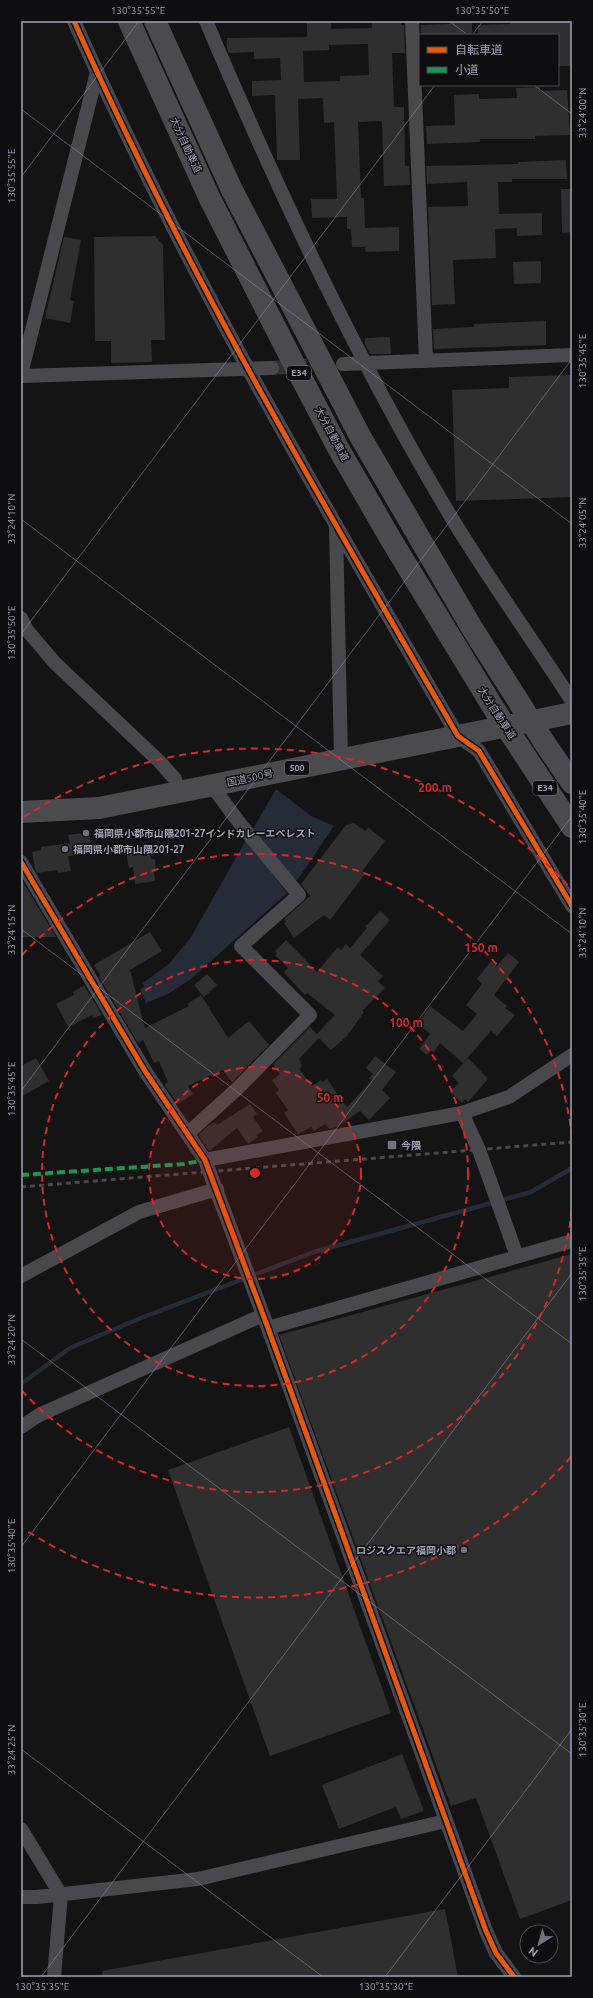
<svg xmlns="http://www.w3.org/2000/svg" width="593" height="1998" font-family="Ubuntu,'Noto Sans JP',sans-serif">
	<rect width="100%" height="100%" fill="#141414"/>
	<path fill="#262c37" d="M276,789l35,27 23,10 -36,53 -3,2 -42,-52z
		M246,840l41,53 -96,86 -23,15 -22,9 -6,-14 4,-2 -1,-4 26,-19 22,-27z"/>
	<g fill="none" stroke-linecap="round" stroke-linejoin="round">
		<path stroke="#262c37" stroke-width="4.5" d="M21,1384l49,-36 71,-30 173,-66 217,-60 41,-24"/>
	</g>
	<path fill="#2f2f30" fill-rule="evenodd" d="M307,21h24v8l41,-1v-7h29v4h3l1,28h-13l2,54h10l1,59h4l1,19 -26,1 -2,-65 -24,1 3,76h3l1,30 34,-1v24l-33,1 -1,-5h-13l-1,-18h-4v-12l-35,1 -1,-19h26l-3,-77 -10,1 -1,-25 -25,1 2,61h-23l-2,-65 -23,1v-15l29,-1 -1,-22 -26,1v-7l-25,1 -2,-4v-11l80,-1zM368,44l1,31 -29,1v5l-36,1 -1,-31 26,-1v-5z
		M449,21h23v14h-51v-10l28,-1z
		M510,21h62v45h-14v-31h-80v-10l32,-1z
		M540,87v4l27,-1 3,45 -35,1v3h-55v3l-53,2 -1,-18 29,-1 -1,-30 25,-1v5l38,-1 -1,-10z
		M566,160l1,19h-55v3h-14l1,32 43,-1v22l-25,1v-8l-22,1 1,29 -43,2 2,44 -23,1 -4,-98 40,-1 -1,-24 -40,2 -1,-18 92,-2v-2z
		M561,189h11v43l-10,1z
		M155,236l8,9 2,95h-14l1,22 -41,1v-22h-16l-1,-104z
		M64,237l17,3 -11,60 4,1 -4,22 -25,-5z
		M541,261v22l-27,1 -1,-22z
		M546,321v24l-112,4 -1,-20 41,-2v-3z
		M390,337l1,17h-21l-5,-10v-6z
		M572,375v122l-116,4 -4,-111 57,-2v-11z
		M354,823l11,8 3,-4 17,14 -23,30 3,3 -35,46 -6,-5 -30,23 -10,-15 2,-1 -2,-3 26,-23 -9,-12 45,-59z
		M89,832l2,18h-2v4l-21,2 3,15 -13,2v-3l-21,3 -2,-4 -3,-17 9,-2v-3l29,-4 -2,-8z
		M150,850l1,9h4l1,13h-2l1,9 -20,3 -2,-17 -4,1 -3,-15z
		M21,879l35,58h-35z
		M380,911l10,9 -30,35 23,21 -5,5 7,7 -23,23 2,1 -17,24 -16,14 -12,-12 -20,21 3,7 -3,3 13,17 9,-6 2,2 4,-3 20,28 25,-27 -3,-2 4,-4 -7,-6 9,-12 21,16 -14,18 8,8 -21,22 -9,-9 -23,16 -8,2 -4,-5 -11,7 -3,-4 -13,7 -14,-21 4,-3 -12,-17 3,-3 -7,-10 8,-6 -7,-10 37,-37 7,7 18,-19 -28,-22 -2,2 -17,-18 -4,-5 4,-4 -13,-13 2,-1 -2,-3 11,-11 31,32 21,-25 3,3 5,-6 4,4 17,-20 -2,-1z
		M150,932l12,19 -32,19 15,58 44,-22 -2,-2 14,-9 27,43 21,-17 20,24 -37,37 -9,-12 -12,6v-1l-23,11 5,8 -15,10 -13,-18v-2l3,-2 -9,-21 -5,2 -11,-23 -5,3 -39,-66 2,-1 -7,-11z
		M508,953l11,9 -25,33 13,11 -2,2 10,7 -18,21 -6,-5 -28,32 -23,-20 -6,9 -3,-1 -4,4 -8,-6 11,-15 -12,-10 12,-18 33,25 14,-17 -11,-9 16,-21 -5,-5 14,-18 6,5z
		M207,974l10,11 -13,12 -10,-12z
		M84,985l18,30 -9,3 -1,-3 -24,12 -12,-23 18,-9 -1,-3z
		M36,1058l13,23 -28,16v-31z
		M468,1058l20,21 -20,23 -3,-3 -3,4 -12,-11 9,-9 -7,-7z
		M250,1104l7,10 -4,3 10,14 -6,4 1,2 -10,7 -11,-16 -28,23 -11,-16 10,-9 7,-4 2,3z
		M572,1254v646l-52,19 -44,-121 -25,8 -172,-471z
		M289,1427l102,286 -121,43 -102,-286z
		M402,1754l22,57 -23,8 -5,-12 -57,22 -17,-44z
		M445,1909l13,68h-355l-1,-6z"/>
	<g fill="none" stroke-linecap="round" stroke-linejoin="round">
		<path stroke="#313135" stroke-width="14" stroke-dasharray="14 7" stroke-linecap="butt" d="M272,368l58,-4"/>
		<path stroke="#48484d" stroke-width="14" d="M74,21c110,248 248,481 384,715l21,15 93,155
			M206,21c73,172 153,344 250,504 37,60 78,117 116,176
			M412,21l14,340
			M343,364l229,-9
			M21,374l76,-302
			M21,376l251,-8
			M336,527l5,232
			M21,618l5,11 29,34 105,99 15,17 4,13
			M21,862l124,209 60,89 63,168 218,603 10,22 18,24
			M462,1113l17,37 38,106
			M187,1134l50,-45 73,-74 -69,-69 58,-51 -58,-70 -29,-39
			M205,1160l257,-47 47,-16 63,-42
			M21,1276l118,-64 78,-23
			M268,1328l304,-87
			M21,1427l18,-12 224,-100
			M21,1829l40,66 -7,82
			M21,1897h16l161,-18 248,-58"/>
		<path stroke="#4a4a4f" stroke-width="22" d="M21,812l78,-4 473,-95"/>
		<path stroke="#4a4a4f" stroke-width="22" d="M129,21l81,178 82,161 46,88 55,95 103,169
			M155,21l77,169 128,246 112,192 50,79
			M544,742l28,41
			M520,748l52,79"/>
		<path stroke="#49494d" stroke-width="3" stroke-dasharray="5 4" stroke-linecap="butt" d="M21,1187l551,-45"/>
		<path stroke="#4a4a4f" stroke-width="22" d="M522,707l22,35
			M496,712l24,36"/>
		<path stroke="#139951" stroke-width="4" stroke-dasharray="8 4" stroke-linecap="butt" d="M21,1175l163,-11 21,-4"/>
		<g stroke="#0e0e10" stroke-width="8">
			<path id="cycleway" d="M74,21c110,248 248,481 384,715l21,15 93,155
				M21,862l124,209 60,89 63,168 218,603 10,22 18,24"/>
		</g>
		<use href="#cycleway" stroke="#e8590c" stroke-width="5"/>
	</g>
	<path fill="none" stroke="#a3a5b7" stroke-width="1" stroke-opacity="0.45" d="M449,21l19,14M472,35l11,-14M534,85l38,29M21,109l551,415M21,177l118,-156M21,519l551,415M21,634l414,-549M21,929l551,415M21,1091l551,-732M21,1339l551,415M21,1547l551,-731M21,1749l302,228M41,1977l531,-704M385,1977l187,-248"/>
	<circle cx="255" cy="1173" r="106" fill="#d62828" fill-opacity=".12"/>
	<g fill="none" stroke="#d62828" stroke-width="2" stroke-dasharray="7 5">
		<circle cx="255" cy="1173" r="106"/>
		<circle cx="255" cy="1173" r="213"/>
		<path d="M572 1209A319 319 0 0 1 22 1391M22 955A319 319 0 0 1 572 1137"/>
		<path d="M571 1457A425 425 0 0 1 24 1529M24 817A425 425 0 0 1 571 889"/>
	</g>
	<g fill="#71727e" stroke="#0e0e10" stroke-width="1.5">
		<circle cx="86" cy="833" r="4"/>
		<circle cx="65" cy="849" r="4"/>
		<rect x="387" y="1140" width="10" height="10" rx="2"/>
		<circle cx="464" cy="1550" r="4"/>
	</g>
	<g text-anchor="middle" dominant-baseline="central" stroke-width="3" stroke-linejoin="round" paint-order="stroke">
		<g fill="#0e0e10" stroke="#767885" stroke-width="1">
			<rect x="287" y="366" width="24" height="14" rx="3"/>
			<rect x="285" y="761" width="24" height="14" rx="3"/>
			<rect x="533" y="781" width="24" height="14" rx="3"/>
		</g>
		<g font-size="9" font-weight="bold" fill="#a3a5b7">
			<text x="299" y="373">E34</text>
			<text x="297" y="768">500</text>
			<text x="545" y="788">E34</text>
		</g>
		<g font-size="10" fill="#a3a5b7" stroke="#0e0e10">
			<text transform="translate(186 145) rotate(65)">大分自動車道</text>
			<text transform="translate(332 434) rotate(62)">大分自動車道</text>
			<text transform="translate(497 713) rotate(57)">大分自動車道</text>
			<text transform="translate(250 778) rotate(-12)">国道500号</text>
		</g>
		<g font-size="10" font-weight="bold" fill="#a3a5b7" stroke="#0e0e10" text-anchor="start">
			<text x="94" y="833">福岡県小郡市山隈201-27インドカレーエベレスト</text>
			<text x="73" y="849">福岡県小郡市山隈201-27</text>
			<text x="401" y="1145">今隈</text>
			<text x="456" y="1550" text-anchor="end">ロジスクエア福岡小郡</text>
		</g>
	</g>
	<circle cx="255" cy="1173" r="6" fill="#d62828" stroke="#0e0e10" stroke-width="2"/>
	<g font-size="12" text-anchor="middle" font-weight="bold" fill="#d62828" stroke="#0e0e10" stroke-width="3" stroke-linejoin="round" paint-order="stroke">
		<text x="435" y="792">200 m</text>
		<text x="481" y="952">150 m</text>
		<text x="406" y="1027">100 m</text>
		<text x="330" y="1102">50 m</text>
	</g>
	<rect width="593" height="1998" fill="none" stroke="#0e0e10" stroke-width="44"/>
	<rect x="419" y="34" width="140" height="52" fill="#0e0e10" stroke="#4a4a53"/>
	<rect x="427" y="47" width="20" height="6" fill="#e8590c" stroke="#4a4a53"/>
	<text x="455" y="54" font-size="12" fill="#a3a5b7">自転車道</text>
	<rect x="427" y="67" width="20" height="6" fill="#139951" stroke="#4a4a53"/>
	<text x="455" y="74" font-size="12" fill="#a3a5b7">小道</text>
	<g transform="translate(539 1944) rotate(217)"><circle r="19" fill="#0e0e10" stroke="#4a4a53"/>
	<path d="M0-3L7 15L0 10L-7 15Z" fill="#71727e"/>
	<text y="-6" font-size="11" font-weight="bold" text-anchor="middle" fill="#a3a5b7">N</text>
	</g>
	<rect x="22" y="22" width="549" height="1954" fill="none" stroke="#a3a5b7" stroke-width="1.5"/>
	<g font-size="10" text-anchor="middle" fill="#a3a5b7">
		<text x="138" y="14">130°35'55"E</text>
		<text x="482" y="14">130°35'50"E</text>
		<text transform="translate(582 113) rotate(-90)" y="4">33°24'00"N</text>
		<text transform="translate(11 176) rotate(-90)" y="4">130°35'55"E</text>
		<text transform="translate(582 361) rotate(-90)" y="4">130°35'45"E</text>
		<text transform="translate(11 519) rotate(-90)" y="4">33°24'10"N</text>
		<text transform="translate(582 523) rotate(-90)" y="4">33°24'05"N</text>
		<text transform="translate(11 633) rotate(-90)" y="4">130°35'50"E</text>
		<text transform="translate(582 817) rotate(-90)" y="4">130°35'40"E</text>
		<text transform="translate(11 930) rotate(-90)" y="4">33°24'15"N</text>
		<text transform="translate(582 933) rotate(-90)" y="4">33°24'10"N</text>
		<text transform="translate(11 1089) rotate(-90)" y="4">130°35'45"E</text>
		<text transform="translate(582 1274) rotate(-90)" y="4">130°35'35"E</text>
		<text transform="translate(11 1340) rotate(-90)" y="4">33°24'20"N</text>
		<text transform="translate(11 1546) rotate(-90)" y="4">130°35'40"E</text>
		<text transform="translate(582 1730) rotate(-90)" y="4">130°35'30"E</text>
		<text transform="translate(11 1750) rotate(-90)" y="4">33°24'25"N</text>
		<text x="42" y="1990">130°35'35"E</text>
		<text x="386" y="1990">130°35'30"E</text>
	</g>
</svg>
